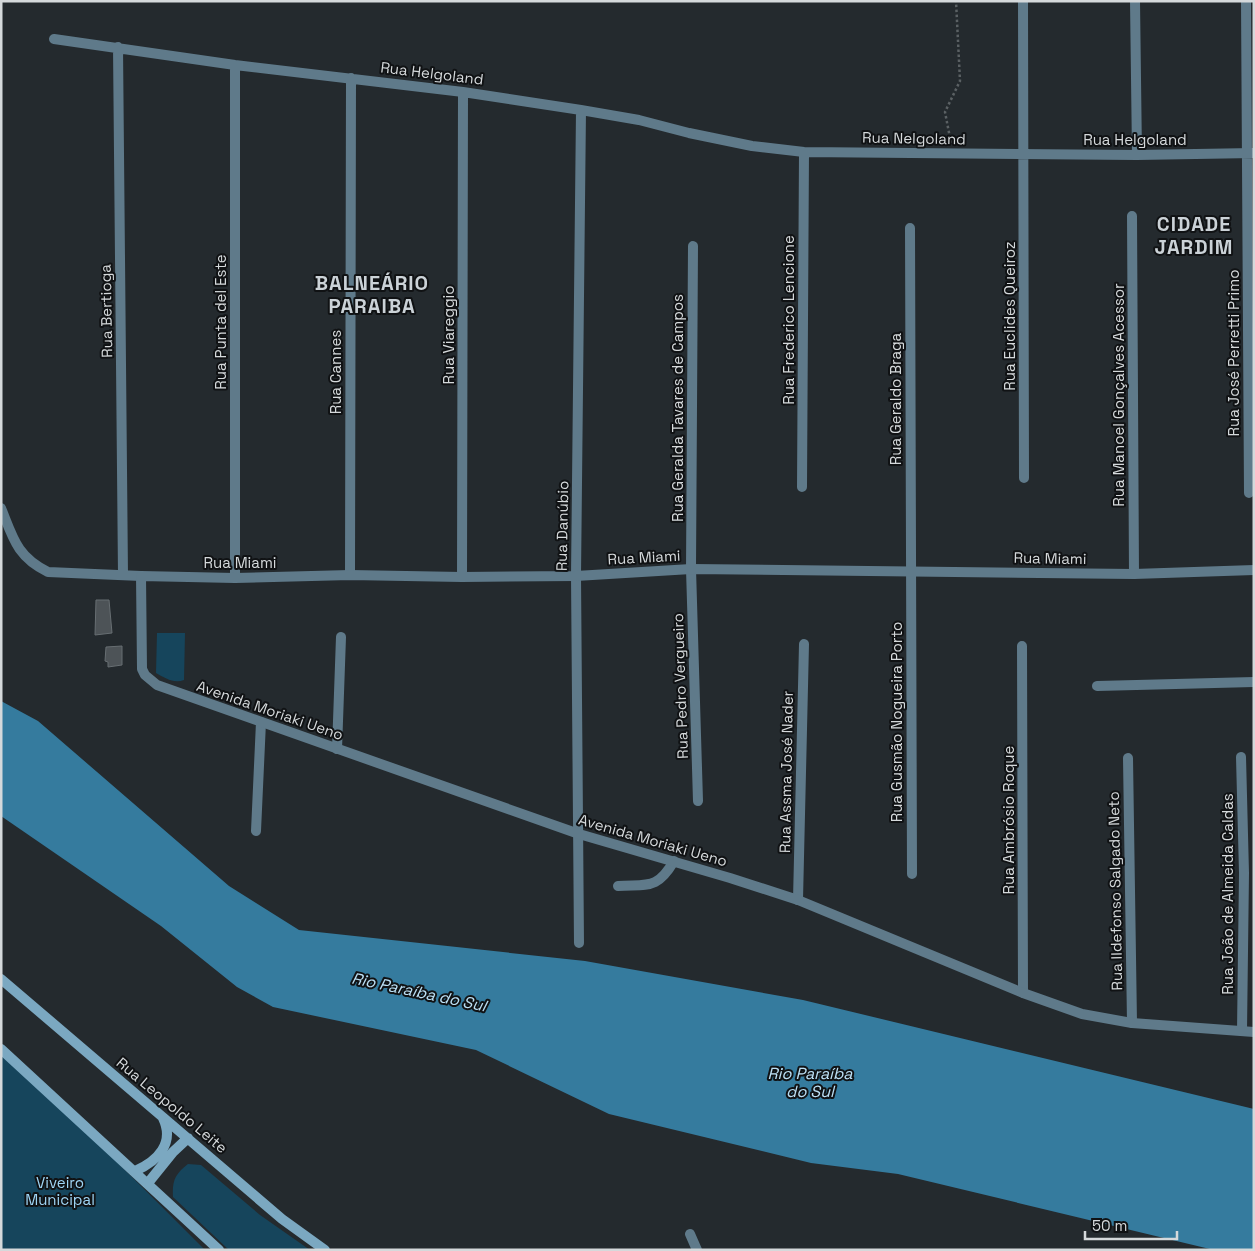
<svg xmlns="http://www.w3.org/2000/svg" width="1255" height="1251" font-family="'Space Grotesk',sans-serif">
	<rect width="100%" height="100%" fill="#242a2e"/>
	<path fill="#16455c" d="M157,633h28l-1,47c-10,4 -19,-2 -28,-7z
		M1,1051l36,31 168,168h-204z
		M188,1164l13,1 59,50 50,35h-81l-56,-53c-1,-16 2,-23 15,-33z"/>
	<path fill="#357b9e" d="M1,701l37,20 191,165 70,44 286,31 218,39 451,109v141h-40l-316,-76 -87,-11 -202,-49 -133,-64 -203,-43 -36,-20 -76,-61 -160,-110z"/>
	<path fill="#4d5357" stroke="#676e72" d="M96,600h13l3,33 -17,2z
		M122,646v19l-14,2v-5l-3,-1 1,-14z"/>
	<g fill="none" stroke-linecap="round" stroke-linejoin="round">
		<path stroke="#5b6164" stroke-width="2.5" stroke-dasharray="2.5 2.5" stroke-linecap="butt" d="M951,143l-6,-31 15,-31 -4,-80"/>
		<path stroke="#5f7a8a" stroke-width="10" d="M1023,1l1,477
			M1135,1l2,154
			M1246,1l3,492
			M54,39l181,26 228,27 118,18 58,10 50,13 63,13 52,6 333,3 117,-2
			M118,47l5,528
			M1132,216l2,358
			M910,228l2,646
			M693,246l-2,323 7,232
			M802,487l2,-335
			M1,508c12,30 16,49 47,64l93,4
			M350,575l1,-497
			M462,577l1,-485
			M235,578v-513
			M1022,646l1,347
			M1097,686l157,-4
			M337,749l4,-112
			M1241,757l3,116 -2,158
			M1128,758l4,265
			M256,831l5,-109
			M618,886c30,-2 39,4 56,-25
			M798,900l6,-256
			M579,943l-3,-367 5,-466
			M690,1234l7,16"/>
		<path stroke="#5f7a8a" stroke-width="10" d="M1254,570l-120,4 -443,-5 -115,7 -114,1 -112,-2 -115,3 -94,-2 1,93 3,6 12,10 422,149 151,44 68,22 225,93 59,21 50,9 122,9"/>
		<path stroke="#7ba8c1" stroke-width="10" d="M1,979l281,240 43,31
			M1,1049l218,201
			M135,1171c23,-10 40,-28 28,-53
			M148,1183l25,-31 15,-14"/>
	</g>
	<g text-anchor="middle" dominant-baseline="central" stroke-width="4" stroke-linejoin="round" paint-order="stroke">
		<g font-size="15" fill="#d5d9db" stroke="#101214">
			<text transform="translate(432 73) rotate(7)">Rua Helgoland</text>
			<text transform="translate(914 138) rotate(1)">Rua Nelgoland</text>
			<text x="1135" y="139">Rua Helgoland</text>
			<text transform="translate(106 311) rotate(-91)">Rua Bertioga</text>
			<text transform="translate(1009 316) rotate(-90)">Rua Euclides Queiroz</text>
			<text transform="translate(788 320) rotate(-90)">Rua Frederico Lencione</text>
			<text transform="translate(220 322) rotate(-90)">Rua Punta del Este</text>
			<text transform="translate(448 335) rotate(-90)">Rua Viareggio</text>
			<text transform="translate(1233 353) rotate(-90)">Rua José Perretti Primo</text>
			<text transform="translate(335 372) rotate(-90)">Rua Cannes</text>
			<text transform="translate(1118 395) rotate(-90)">Rua Manoel Gonçalves Acessor</text>
			<text transform="translate(895 399) rotate(-90)">Rua Geraldo Braga</text>
			<text transform="translate(677 408) rotate(-90)">Rua Geralda Tavares de Campos</text>
			<text transform="translate(562 526) rotate(-89)">Rua Danúbio</text>
			<text transform="translate(644 557) rotate(-3)">Rua Miami</text>
			<text transform="translate(1050 558) rotate(1)">Rua Miami</text>
			<text x="240" y="562">Rua Miami</text>
			<text transform="translate(680 686) rotate(-92)">Rua Pedro Vergueiro</text>
			<text transform="translate(270 710) rotate(19)">Avenida Moriaki Ueno</text>
			<text transform="translate(896 722) rotate(-90)">Rua Gusmão Nogueira Porto</text>
			<text transform="translate(786 772) rotate(-89)">Rua Assma José Nader</text>
			<text transform="translate(1008 820) rotate(-90)">Rua Ambrósio Roque</text>
			<text transform="translate(653 840) rotate(16)">Avenida Moriaki Ueno</text>
			<text transform="translate(1115 891) rotate(-91)">Rua Ildefonso Salgado Neto</text>
			<text transform="translate(1227 894) rotate(-90)">Rua João de Almeida Caldas</text>
			<text transform="translate(172 1105) rotate(40)">Rua Leopoldo Leite</text>
		</g>
		<g font-size="15" fill="#9fd5f5" stroke="#101214">
			<text x="60" y="1182">Viveiro<tspan x="60" dy="17">Municipal</tspan></text>
		</g>
		<g font-size="16" font-style="italic" fill="#bce0f5" stroke="#101214">
			<text transform="translate(419 992) rotate(12)">Rio Paraíba do Sul</text>
			<text x="810" y="1073">Rio Paraíba<tspan x="810" dy="18">do Sul</tspan></text>
		</g>
		<g font-size="20" font-weight="bold" letter-spacing="1" fill="#cbd2d7" stroke="#101214">
			<text x="1194" y="224">CIDADE<tspan x="1194" dy="23">JARDIM</tspan></text>
			<text x="372" y="283">BALNEÁRIO<tspan x="372" dy="23">PARAIBA</tspan></text>
		</g>
	</g>
	<rect width="1255" height="1251" fill="none" stroke="#d5d9db" stroke-width="5"/>
	<path d="M1085 1231v8h92v-8" fill="none" stroke="#d5d9db" stroke-width="2.5"/>
	<text x="1092" y="1231" font-size="15" fill="#d5d9db" stroke="#101214" stroke-width="4" paint-order="stroke">50 m</text>
</svg>
